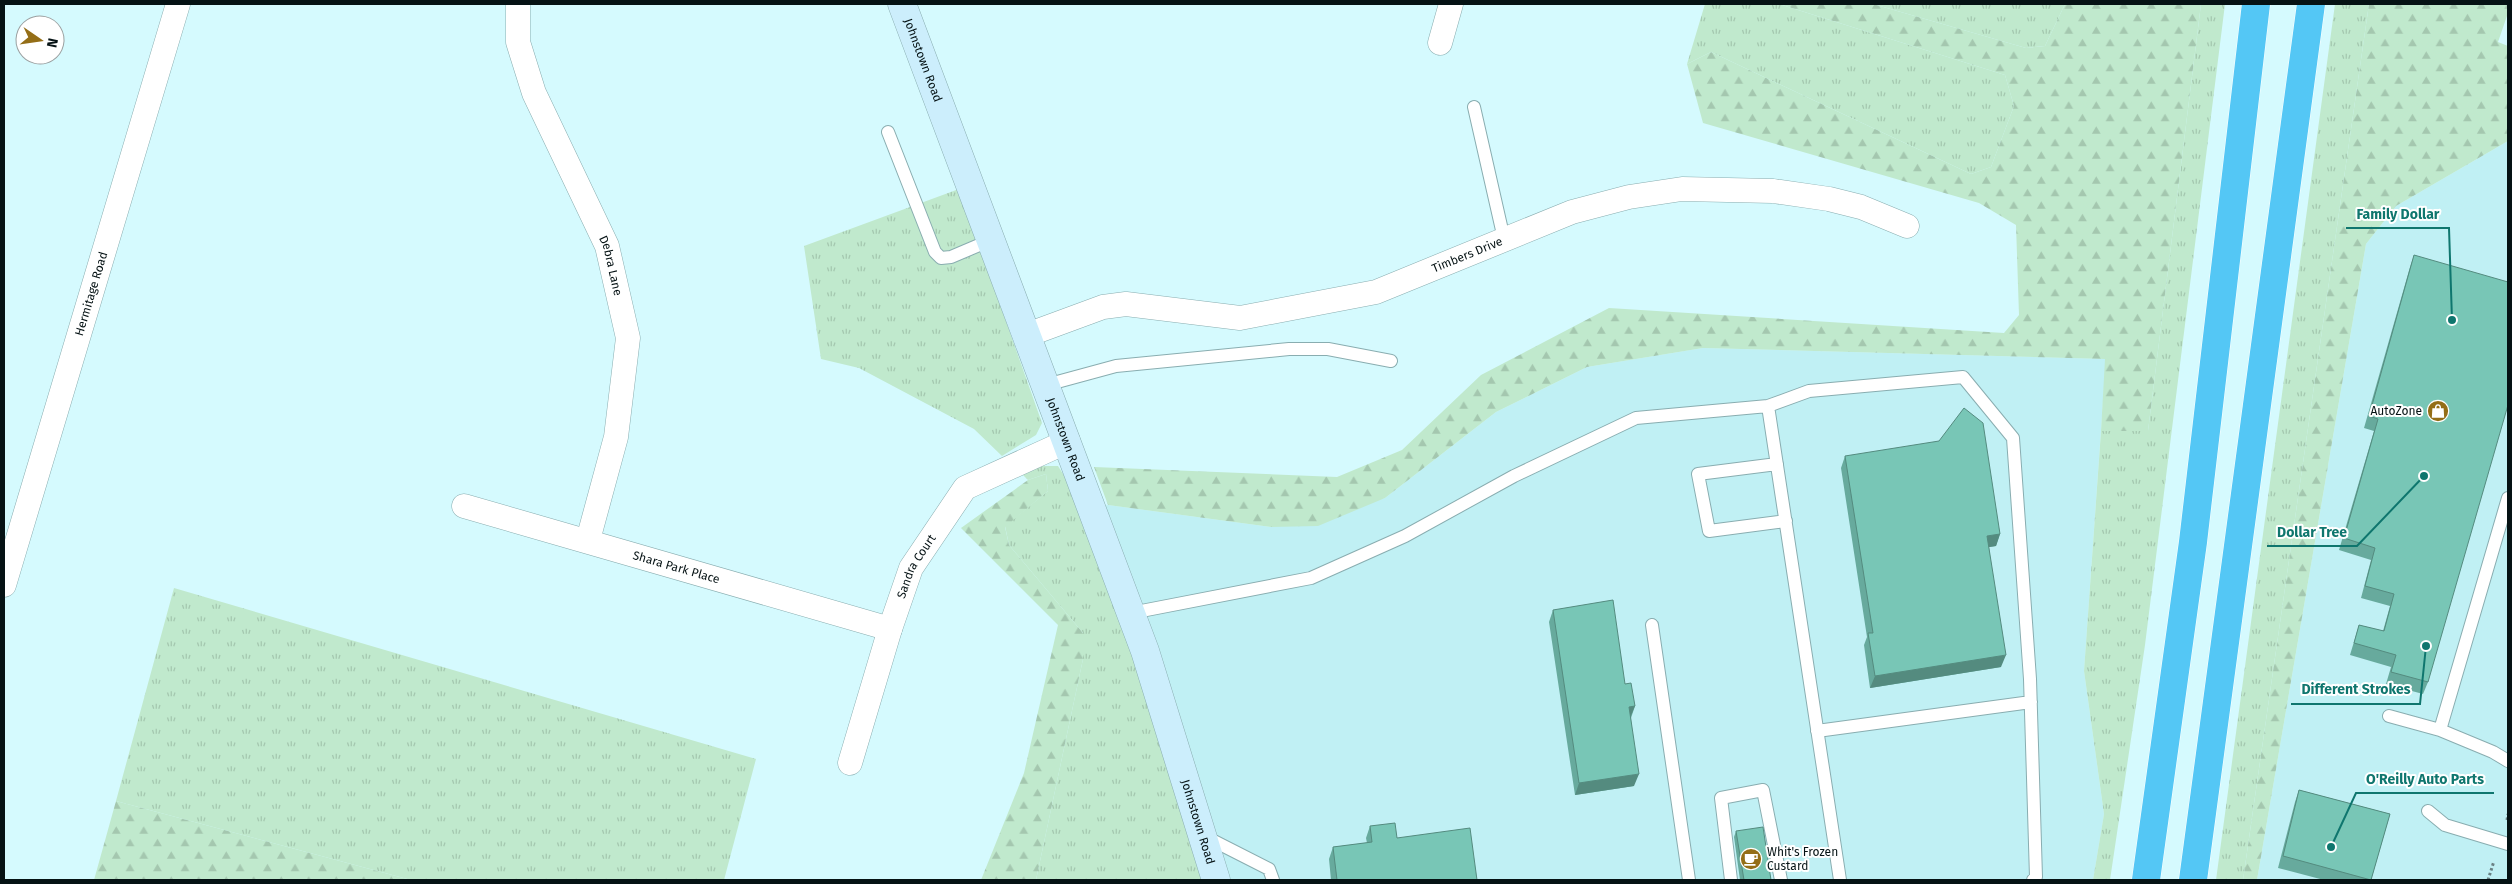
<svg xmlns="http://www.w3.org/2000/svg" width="2512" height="884" font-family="'Fira Sans',sans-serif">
	<defs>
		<pattern id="grass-tufts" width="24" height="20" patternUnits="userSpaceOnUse" patternTransform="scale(1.25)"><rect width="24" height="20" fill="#c0e9cd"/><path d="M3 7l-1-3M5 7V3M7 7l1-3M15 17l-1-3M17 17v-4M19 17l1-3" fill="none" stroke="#a4c7af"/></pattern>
		<pattern id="forest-firs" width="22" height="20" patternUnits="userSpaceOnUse" patternTransform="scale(1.25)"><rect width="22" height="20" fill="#c0e9cd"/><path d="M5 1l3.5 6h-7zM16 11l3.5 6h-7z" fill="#a4c7af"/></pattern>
	</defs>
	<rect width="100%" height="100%" fill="#d5fafe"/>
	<path fill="#c0f0f4" d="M2508,141v739h-251l109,-636 30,-38z
		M1703,348l403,11 -22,312 20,143 -11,66h-891l-123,-370 29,-5 163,22 114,-29 111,-86 91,-45z"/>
	<path fill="url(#grass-tufts)" d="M1705,4h74l226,71 9,31 -23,61 -20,7 -260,-122 -24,12z
		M1873,4h192l-20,42 -19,2z
		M2201,4h24l-80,641 -35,235h-17l11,-66 -20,-143 17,-240h47z
		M2335,4h34l-126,876h-27z
		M959,189l83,234 -6,12 -34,21 -28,-27 -115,-61 -38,-9 -17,-113z
		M1043,466h15l7,11 56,139 81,264h-166l47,-221v-26l-74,-88 -4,-19 43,-35 -2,-17 -18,6 -9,-9z
		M174,588l582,171 -32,121h-313l-295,-79z"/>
	<path fill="url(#forest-firs)" d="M1779,4h94l153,44 19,-2 20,-42h136l-53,427h-47l4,-72 -402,-11 -116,19 -91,45 -111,86 -67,28 -47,1 -163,-22 -14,-38 243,10 65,-27 79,-75 128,-67 395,25 15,-18 -3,-90 -37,-22 -276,-80 -16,-59 24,-12 260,122 20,-7 23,-61 -9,-31z
		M2369,4h139v9l-10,29 10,4v95l-112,65 -30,38 -109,636h-14z
		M1046,474l2,17 -43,36 4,18 74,88v26l-47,221h-55l43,-107 34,-148 -97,-97 67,-48z
		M116,801l295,79h-317z"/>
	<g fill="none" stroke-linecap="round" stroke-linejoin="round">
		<g stroke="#89adb0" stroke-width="14">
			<path id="service" d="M1474,107l30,132
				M888,132l47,120 6,6 10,-1 40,-17
				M1046,385l70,-19 173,-17h39l63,12
				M1777,464l-79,10 11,57 77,-10
				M2508,498l-68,232 53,22 15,9
				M1131,613l180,-35 94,-42 109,-60 122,-58 132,-12
				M1652,625l37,255
				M2389,716l51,14
				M1817,731l214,-29
				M2428,811l17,14 63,19
				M1204,836l65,33 4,11
				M1731,880l-10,-82 42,-8 18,90
				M1840,880l-72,-474 41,-15 154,-14 50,61 17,241 6,198 -3,3"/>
		</g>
		<g stroke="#89adb0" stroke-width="25">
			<g id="minor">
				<path id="s1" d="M518,4v38l16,51 73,153 21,92 -12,99 -28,103"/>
				<path d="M1440,43l11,-39"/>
				<path id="s2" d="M1027,335l76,-28 23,-3 114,14 136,-26 196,-80 57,-15 53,-8 91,2 56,8 32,8 46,19"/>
				<path id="s3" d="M464,506l426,123"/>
				<path id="s4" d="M4,585l174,-581"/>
				<path id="s5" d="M850,763l40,-134 21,-61 54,-80 103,-47"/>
			</g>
		</g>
		<g stroke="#89adb0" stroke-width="29">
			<g id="secondary">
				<path id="s6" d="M902,4l243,647 71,229"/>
			</g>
		</g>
		<g stroke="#fff" stroke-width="29">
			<path id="motorway" d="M2146,880l47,-338 63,-538
				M2193,880l118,-876"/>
		</g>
		<path stroke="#698184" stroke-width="3" stroke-dasharray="2.5 2.5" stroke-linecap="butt" d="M2507,820l1,-6
			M2488,880l6,-19"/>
		<use href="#service" stroke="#fff" stroke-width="12"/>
		<use href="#minor" stroke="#fff" stroke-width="24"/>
		<use href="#secondary" stroke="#cceefc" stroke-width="28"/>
		<use href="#motorway" stroke="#54c7f5" stroke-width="28"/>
	</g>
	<path fill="#67aa9d" d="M2414,255l14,427 -5,12 -37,-10 5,-17 -41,-12 9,-30 24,6 7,-25 -29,-8 10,-38 -32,-10 35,-119 -10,-3 46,-161z
		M1845,456l155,78 -4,12 -7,1 12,120 -131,21 -6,-43 3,-8 -26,-169z
		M1553,610l72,74 10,22 -4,12 3,68 -59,9 -26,-173z
		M2299,790l91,24 -19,66h-47l-46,-12 17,-66z
		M1370,826l27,12 80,42h-146l-2,-21 4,-12 34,-4 -1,-5z
		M1736,831l35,49h-31l-6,-43z"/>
	<path fill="#548b7f" d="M2000,534l-4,12 -13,2 4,-12z
		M2006,655l-5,12 -131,21 5,-12z
		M1635,706l-5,12 -1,-11z
		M1639,774l-5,12 -59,9 4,-12z"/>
	<path fill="#78c6b6" stroke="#548b7f" d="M2414,255l94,27v123l-80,277 -37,-10 5,-17 -42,-12 5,-18 25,6 10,-37 -29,-8 10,-38 -31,-10 34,-119 -9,-3z
		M1964,408l19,15 17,111 -13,2 19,119 -131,21 -7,-43h5l-28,-177 94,-15z
		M1613,600l12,84 6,-1 4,23 -6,1 10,67 -60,9 -26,-173z
		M2299,790l91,24 -19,66 -88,-24z
		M1395,823l2,15 73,-10 7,52h-140l-4,-33 39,-5 -2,-16z
		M1763,827l8,53h-27l-8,-49z"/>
	<defs>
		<g id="shop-disc" transform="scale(1.125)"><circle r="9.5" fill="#946e17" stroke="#fff"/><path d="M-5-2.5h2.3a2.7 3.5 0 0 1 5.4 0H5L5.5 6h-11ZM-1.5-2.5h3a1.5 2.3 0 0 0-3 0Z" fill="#fff"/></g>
		<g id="cafe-disc" transform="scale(1.125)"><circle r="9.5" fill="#946e17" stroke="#fff"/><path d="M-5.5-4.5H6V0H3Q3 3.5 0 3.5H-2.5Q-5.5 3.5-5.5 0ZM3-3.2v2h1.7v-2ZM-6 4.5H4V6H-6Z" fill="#fff"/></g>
	</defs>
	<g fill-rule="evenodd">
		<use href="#shop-disc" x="2438" y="411"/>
		<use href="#cafe-disc" x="1751" y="859"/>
	</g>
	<g text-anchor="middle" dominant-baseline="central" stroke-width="4" stroke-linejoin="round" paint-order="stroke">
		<g font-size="12" fill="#051214" stroke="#fff">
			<text stroke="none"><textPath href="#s6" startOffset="60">Johnstown Road</textPath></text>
			<text stroke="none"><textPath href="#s2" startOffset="456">Timbers Drive</textPath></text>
			<text stroke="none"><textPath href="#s1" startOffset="281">Debra Lane</textPath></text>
			<text stroke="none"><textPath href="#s4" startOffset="304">Hermitage Road</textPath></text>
			<text stroke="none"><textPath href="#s6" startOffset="465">Johnstown Road</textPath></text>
			<text stroke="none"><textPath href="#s3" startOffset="221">Shara Park Place</textPath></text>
			<text stroke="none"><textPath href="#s5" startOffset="208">Sandra Court</textPath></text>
			<text stroke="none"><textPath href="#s6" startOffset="870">Johnstown Road</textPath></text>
		</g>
		<g font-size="12" fill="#051214" stroke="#fff" text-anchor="end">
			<text x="2422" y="411">AutoZone</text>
			<text x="1767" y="852" text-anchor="start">Whit's Frozen<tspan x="1767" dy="14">Custard</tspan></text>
		</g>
	</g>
	<path fill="none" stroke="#0f766e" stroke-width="2" d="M2452 320L2449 228H2346M2424 476L2357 546H2267M2426 646L2420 704H2291M2331 847L2356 793H2494"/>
	<g fill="#0f766e" stroke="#fff" stroke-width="2">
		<circle cx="2452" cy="320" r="5"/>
		<circle cx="2424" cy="476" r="5"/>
		<circle cx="2426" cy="646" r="5"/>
		<circle cx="2331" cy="847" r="5"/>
	</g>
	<g font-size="14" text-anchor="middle" font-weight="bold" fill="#0f766e" stroke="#fff" stroke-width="4" stroke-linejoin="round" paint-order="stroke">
		<text x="2398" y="219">Family Dollar</text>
		<text x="2312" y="537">Dollar Tree</text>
		<text x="2356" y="694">Different Strokes</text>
		<text x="2425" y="784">O'Reilly Auto Parts</text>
	</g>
	<rect width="2512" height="884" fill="none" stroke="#051214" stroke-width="10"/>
	<g transform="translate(40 40) rotate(103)"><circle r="24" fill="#ffffff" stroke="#9ba0a1"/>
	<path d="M0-4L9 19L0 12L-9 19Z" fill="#946e17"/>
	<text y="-8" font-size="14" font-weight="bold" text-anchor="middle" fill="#051214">N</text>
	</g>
</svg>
